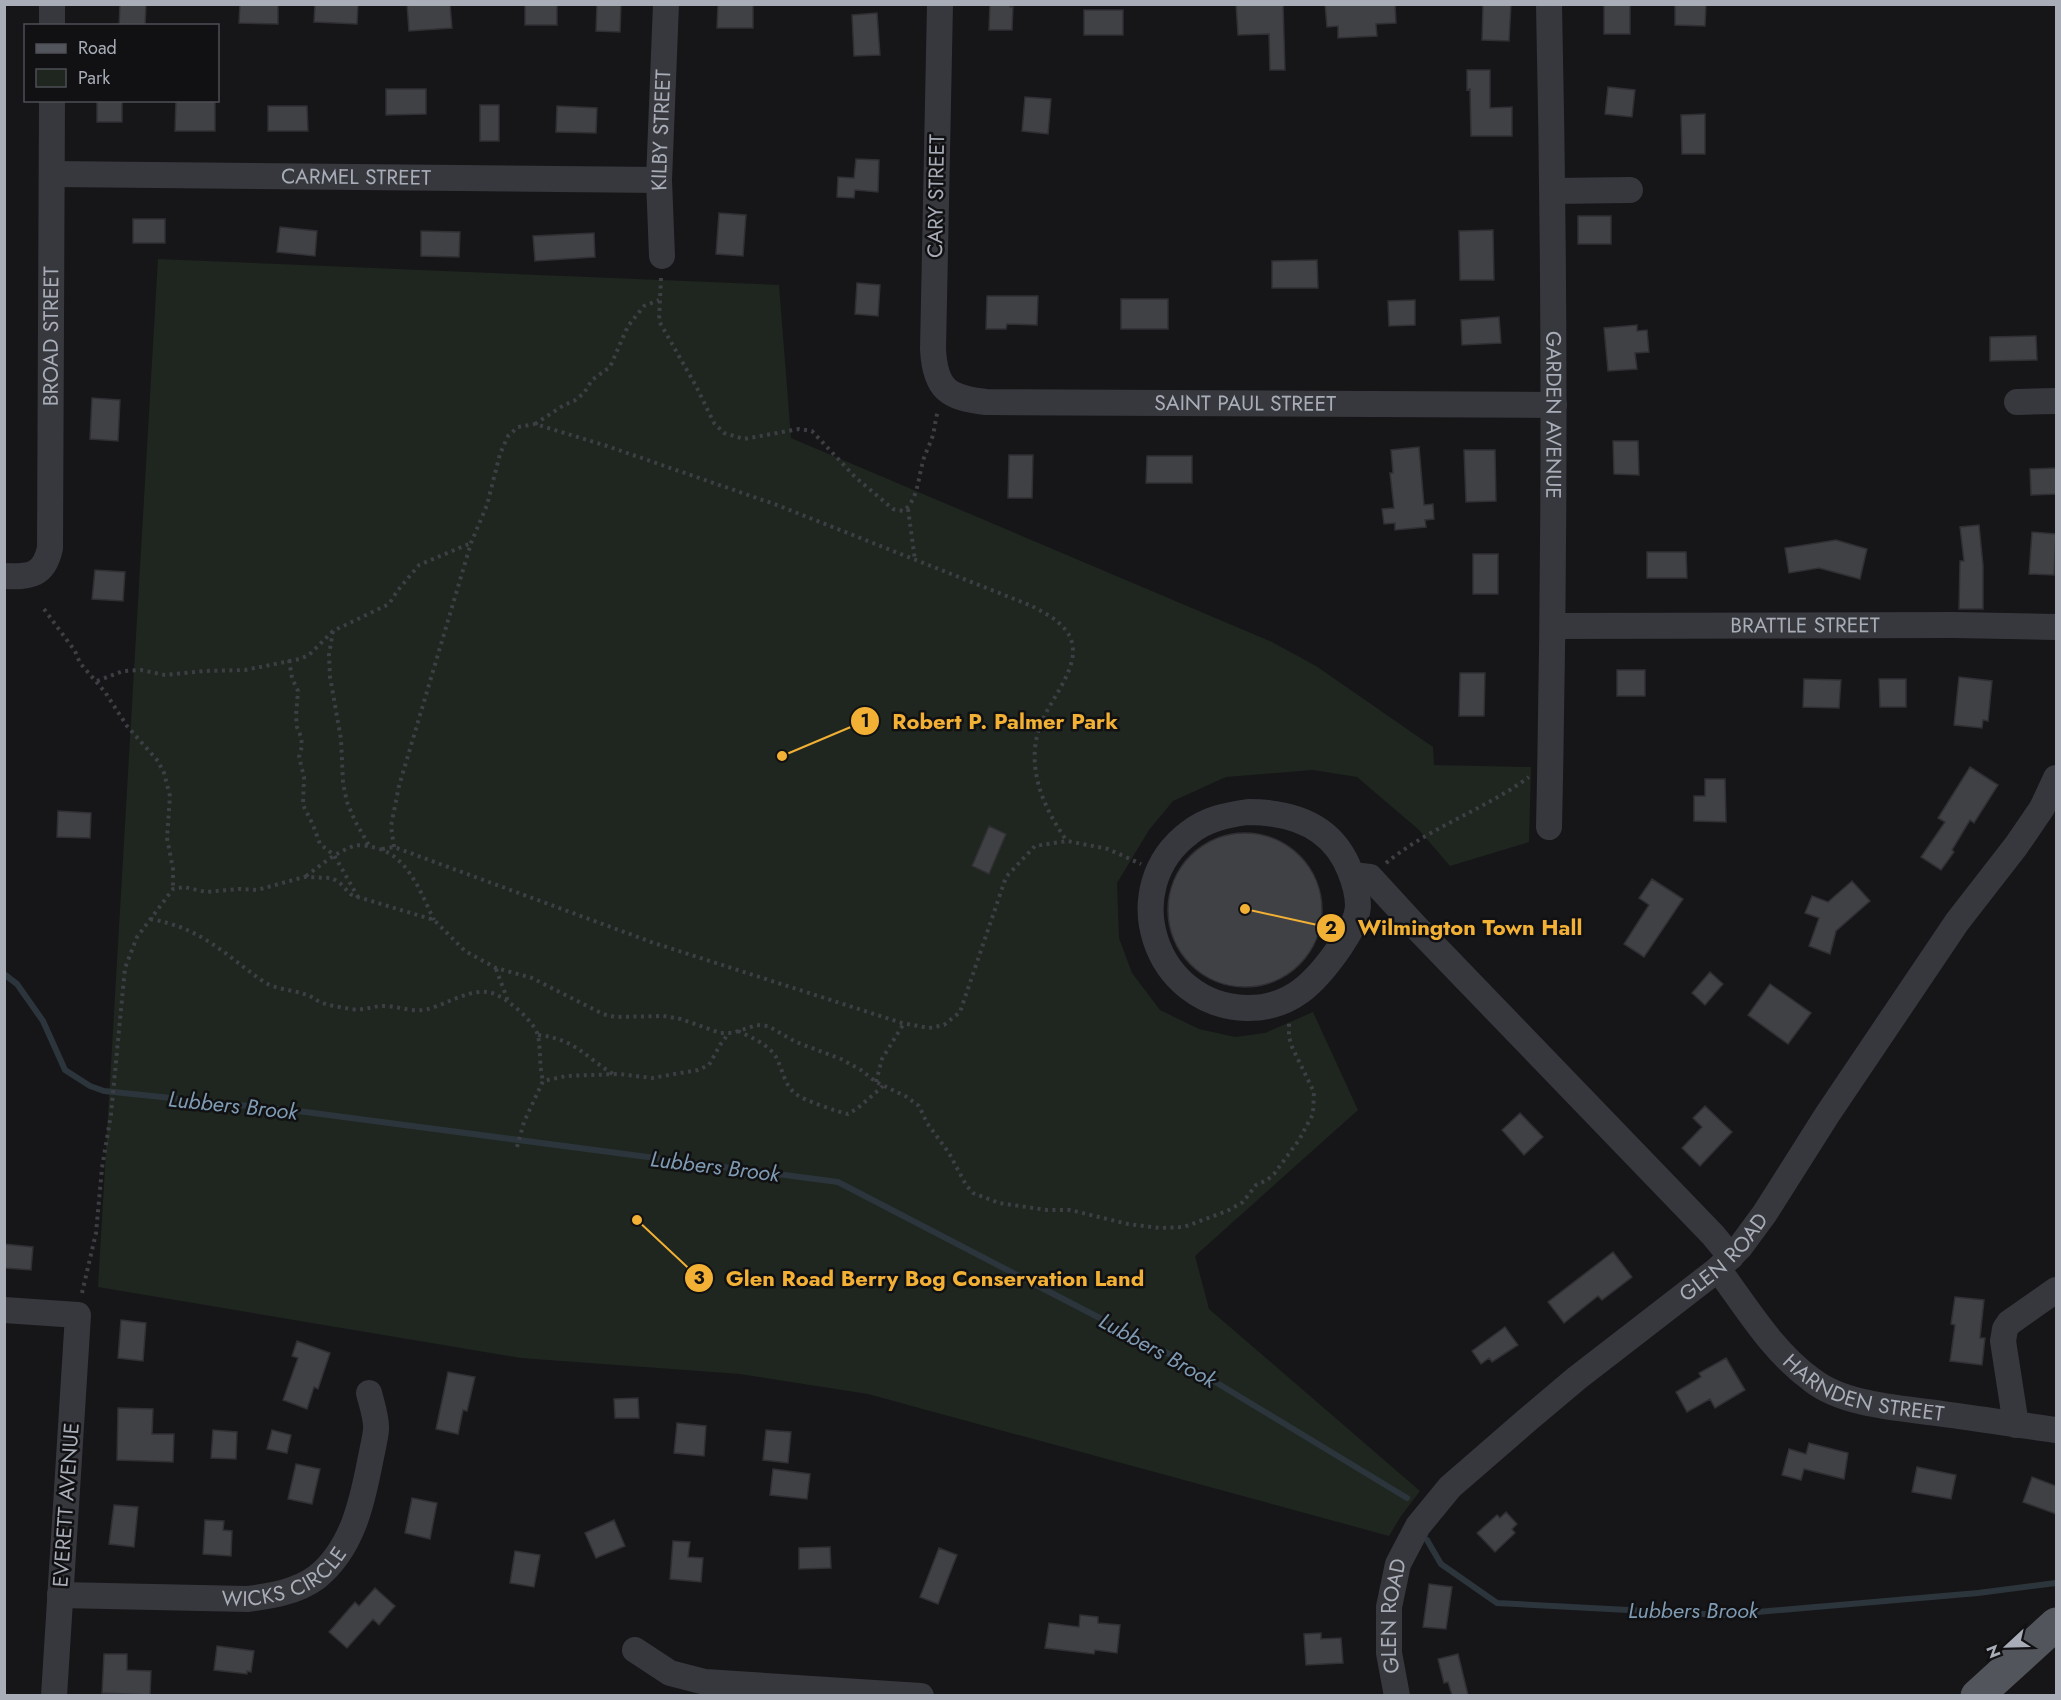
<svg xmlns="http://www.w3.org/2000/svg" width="2061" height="1700" font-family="Jost,sans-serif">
	<rect width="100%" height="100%" fill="#161618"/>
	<path fill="#1e261f" d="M158,259l621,26 12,153 481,204 44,24 117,81 1,18 97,2 -2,75 -79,24 -31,-36 -62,-53 -44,-7 -87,7 -53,24 -24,29 -32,53 2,55 13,35 28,37 39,19 36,8 30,-4 48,-21 45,98 -163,146 14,53 211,182 -19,25 -12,20 -521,-142 -128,-20 -219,-16 -423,-71z"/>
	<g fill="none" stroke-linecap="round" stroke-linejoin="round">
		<path stroke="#2c353c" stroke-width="6" d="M4,974l13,10 26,37 22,49 25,16 14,5 194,20 540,71 331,172 238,144
			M1427,1540l14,24 56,39 226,12 255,-22 78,-10"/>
	</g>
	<path fill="#404145" stroke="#303034" stroke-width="1.5" d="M120,4h26l-1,22h-26z
		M240,4h38v20l-39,-1z
		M315,4h43l-1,20 -43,-2z
		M407,4h43l2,24 -43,3z
		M525,4h32v21h-32z
		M597,4h24l-1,28 -24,-1z
		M718,4h35v24h-36z
		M990,4h20v3h3l-1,23h-23z
		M1236,4h47l2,66h-15l-1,-36 -31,1z
		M1325,4h70l1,19 -20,1 1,12 -39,2v-12l-11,1z
		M1483,4h28l-2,37 -27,-1z
		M1604,4h26v30h-26z
		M1675,4h31l-1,22 -30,-1z
		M1084,10h39v25h-39z
		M877,13l3,42 -26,1 -2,-41z
		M1467,70h23v38l22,-1v29h-41l-1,-47 -3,1z
		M1608,87l27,3 -3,27 -27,-3z
		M386,89h40v25l-40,1z
		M1025,97l26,2 -3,35 -26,-3z
		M97,100h25v22h-25z
		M176,100h39v31h-40z
		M480,105h19v36h-19z
		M268,106h39l1,25h-40z
		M557,106l40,2 -1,25 -40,-1z
		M1705,114v40h-23l-1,-39z
		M856,159l23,1 -1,32 -23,-2 -1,8 -17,-1 1,-20 16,1z
		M719,213l27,2 -3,41 -27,-2z
		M1578,216h33v28h-33z
		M133,219h32v24h-32z
		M280,227l37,4 -2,25 -38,-4z
		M1493,230l1,50h-34l-1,-49z
		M421,231l39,1 -1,25 -38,-1z
		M594,233l1,24 -60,4 -2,-25z
		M1317,260l1,28h-46v-27z
		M857,283l23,2 -2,31 -23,-2z
		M987,296h51l-1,29 -30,-1 -1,5h-20z
		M1121,299h47v30h-47z
		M1415,300v25l-26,1 -1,-25z
		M1499,317l2,26 -39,2 -1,-25z
		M1637,325v6l10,-1 2,22 -14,1 2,16 -29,2 -4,-43z
		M2036,336l1,24 -47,1v-24z
		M92,398l28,2 -2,41 -28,-2z
		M1613,441h25l1,34 -25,-1z
		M1419,447l5,58 9,-1 1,15 -9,1 1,7 -31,3v-7l-11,1 -2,-15 12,-1 -4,-35h3l-2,-23z
		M1464,450h31l1,51 -30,1z
		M1009,455h24l-1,43h-24z
		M1147,456h45v27h-46z
		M2056,468v26l-25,1 -1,-26z
		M1979,525l4,40v44h-24l1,-48h4l-4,-34z
		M2032,532l24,2 -2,41 -25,-1z
		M1836,540l31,9 -7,30 -41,-11 -30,5 -4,-25z
		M1647,552h39l1,26h-40z
		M1473,554h25v40h-25z
		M95,570l30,2 -2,29 -31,-2z
		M1617,670h28v26h-28z
		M1460,673h25l-1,43h-25z
		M1959,677l33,4 -4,40 -5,-1 -1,8 -28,-3z
		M1804,679l37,1 -2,28 -36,-1z
		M1879,679h27v28h-26z
		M1970,767l28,18 -24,38 -4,-3 -18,30 2,2 -13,18 -20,-13 24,-35 -7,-4z
		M1705,779h20l1,43 -32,-1v-25h11z
		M58,811l33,2 -1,25 -33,-1z
		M989,826l17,8 -17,40 -17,-8z
		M1168 910a77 77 0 1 1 154 0a77 77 0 1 1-154 0Z
		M1652,879l31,20 -39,58 -20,-13 25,-39 -10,-7z
		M1852,881l18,20 -34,30 -6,23 -21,-8 10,-28 -14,-5 7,-17 16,6z
		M1710,972l13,12 -18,21 -13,-12z
		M1770,984l41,29 -23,31 -40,-29z
		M1705,1106l27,26 -32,34 -18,-18 20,-21 -9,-9z
		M1520,1113l23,24 -19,18 -22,-25z
		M4,1244l29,3 -2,23 -26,-2z
		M1613,1252l19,25 -30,23 -4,-4 -34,27 -16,-21z
		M1955,1297l29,3 -4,38h5l-3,27 -32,-4 5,-36 -4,-1z
		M121,1320l25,3 -3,38 -25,-3z
		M1505,1327l13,18 -26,17 -3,-4 -8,6 -9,-13z
		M297,1341l33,12 -12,36 -4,-2 -7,22 -24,-9 15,-42 -6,-2z
		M1726,1358l19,32 -30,18 -5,-9 -23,13 -11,-20 25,-15 -2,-4z
		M448,1372l27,5 -8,34 -4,-1 -5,24 -22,-5z
		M638,1398l1,20h-24l-1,-19z
		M118,1408l35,1 -1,25h22l-1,28 -56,-2z
		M677,1423l29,3 -2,30 -30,-3z
		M213,1430l24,2 -1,27 -25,-1z
		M272,1430l19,5 -4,18 -20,-4z
		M766,1430l25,2 -3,31 -25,-3z
		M1809,1443l39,10 -4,26 -40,-10 -3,11 -19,-5 7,-26 17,5z
		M296,1464l24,5 -8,35 -24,-5z
		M1917,1467l39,8 -5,24 -39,-7z
		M773,1469l37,5 -3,25 -37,-4z
		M2032,1477l24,9v28l-33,-12z
		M412,1498l25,5 -7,36 -25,-6z
		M114,1505l24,2 -4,40 -25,-3z
		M1506,1512l11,12 -5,5 3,4 -20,19 -18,-19 20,-18 3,3z
		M205,1520l19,1 -1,9 9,1 -1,25 -28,-2z
		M614,1520l11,26 -29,12 -11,-25z
		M673,1541l17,1 -2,15 15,1 -2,24 -31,-3z
		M830,1547l1,21 -32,1v-21z
		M939,1548l18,7 -19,49 -18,-7z
		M515,1551l25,4 -6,32 -24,-4z
		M1429,1584l23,3 -6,42 -23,-2z
		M375,1588l20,18 -16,19 -6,-6 -26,29 -18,-16 26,-30 4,4z
		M1080,1615l18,2v6l22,2 -3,28 -22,-3 -1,4 -49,-6 4,-25 30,4z
		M1321,1633v6l20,-1 2,25 -37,2 -2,-31z
		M217,1646l37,5 -3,21 -4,-1v3l-33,-4z
		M104,1654h23v16l24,1 -1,24 -48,-2z
		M1458,1654l10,41h-16l-4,-13 -4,1 -6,-24z"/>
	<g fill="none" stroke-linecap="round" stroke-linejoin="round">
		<path stroke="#3d3f44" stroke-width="4" stroke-dasharray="3 4.5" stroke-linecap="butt" d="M661,278l-2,43 37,65 18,37 10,10 20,6 55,-10 13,2 43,46 38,32 10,2c14,-10 15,-30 19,-46 2,-10 7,-18 10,-27 3,-9 3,-18 6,-27
			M535,424l29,-19 10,-4 10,-8 8,-13 18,-13 18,-41 16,-20 15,-6
			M908,509l7,51
			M44,609l31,42 5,12 25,29 22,34 31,35 6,12 6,23 -3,42 6,31v20
			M333,631l-4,24 1,22 11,62 2,44 4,19 8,19 15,26
			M289,660l3,18 6,13 -2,25 1,11 4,10 1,9 -3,11 5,20 -1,28 10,20 7,19 14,11 24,42
			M97,681l26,-10 18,-1 24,5 39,-4 41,-1 55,-11 9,-4 24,-24 56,-27 9,-14 21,-25 52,-22
			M394,847l-3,-21 8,-40 72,-243 16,-38 13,-51 8,-18 10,-9 17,-3 72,22 170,59 255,101c8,5 20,10 27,17 37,32 -10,73 -20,106 -13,40 5,80 28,112
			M382,849l12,-2 260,96 248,80 27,5 15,-3 16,-13 46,-135 29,-31 32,-5 41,8 33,15
			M1386,863c44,-36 98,-53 143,-86
			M306,876c15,-11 30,-24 48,-30 5,-2 13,0 18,1 35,6 48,44 62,73
			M150,919c52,9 74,35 114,63 11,7 28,8 40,12 6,1 10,5 16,8 9,4 21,5 31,7 15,2 23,-4 36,-3 14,1 27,7 41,3 20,-5 48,-25 69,-14 13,6 38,27 41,41 3,15 1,30 5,45
			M496,969l12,32
			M738,1031c13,6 31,14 38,26 7,13 8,28 20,37 7,6 42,18 52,20l10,-6 25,-22
			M538,1035c37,4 46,21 75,39
			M876,1082l6,-23 22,-36
			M517,1147l7,-25 19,-41 23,-5 53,-2 33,4 46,-8 11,-5 11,-20 8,-11
			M82,1293l14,-60 6,-65 9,-54 14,-146 12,-31 36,-48 11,-2 22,5 33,-3 18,1 47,-13 28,1 8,5 10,11 8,3 76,23 31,31 31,17 36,10 71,36 12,3 48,-1 18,3 39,14h12l25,-8 11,1 28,16 45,17 20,11 15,12 31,15 12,9 8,17 22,30 17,32 7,8 26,10 48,7h23l58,14 32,4 24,-1 43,-16 16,-9 13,-17 11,-5 7,-6 25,-34 14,-26 1,-22 -22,-45 -3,-10v-15"/>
		<g stroke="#37383d" stroke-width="26">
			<path id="s1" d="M940,4l-7,345c2,40 15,49 53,53l568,3"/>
			<path id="s2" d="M1549,4c6,275 6,549 0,823"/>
			<path d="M52,26v-22"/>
			<path id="s3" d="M52,174l607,6"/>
			<path d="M1553,191l77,-1"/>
			<path id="s4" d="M662,256l-3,-76 7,-176"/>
			<path d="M2017,402l39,-1"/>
			<path id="s5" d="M4,576c26,1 40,0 46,-28l2,-448"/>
			<path id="s6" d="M1553,626l401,-1 102,2"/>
			<path d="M1248,812c45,0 85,14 102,59 4,10 8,23 8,35 -1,15 -10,29 -18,41 -24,35 -49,62 -94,61 -92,-3 -130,-120 -57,-175 17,-14 38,-18 59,-21z"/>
			<path d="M1352,875l18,2 46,50 297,308 18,22"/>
			<path id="s7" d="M1718,1269c29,39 54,82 94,111 33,26 91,28 131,34 38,5 76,11 113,16"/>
			<path d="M4,1310l74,5 -24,381"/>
			<path d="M2016,1425l-13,-84 2,-12 4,-6 47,-33"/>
			<path id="s8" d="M60,1595l187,4c24,-3 50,-7 70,-22 35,-28 45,-74 53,-115 2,-11 5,-22 6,-32 1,-11 -4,-25 -7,-37"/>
			<path d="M635,1650l35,23 35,9 216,14"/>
			<path id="s9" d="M1397,1696l-8,-43v-46l9,-43 20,-38 32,-39 76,-66 51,-43 141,-109 22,-22 25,-34 62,-98 130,-193 59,-76 26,-38 14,-30"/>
		</g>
		<path stroke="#53555c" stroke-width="33" d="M1977,1696l79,-72"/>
	</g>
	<g text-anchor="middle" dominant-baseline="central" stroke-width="5" stroke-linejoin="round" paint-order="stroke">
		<g font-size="21" fill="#a8adb8" stroke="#111113">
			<text stroke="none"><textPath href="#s4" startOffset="126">KILBY STREET</textPath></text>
			<text stroke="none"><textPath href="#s3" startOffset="304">CARMEL STREET</textPath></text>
			<text transform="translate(936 196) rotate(-89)">CARY STREET</text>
			<text stroke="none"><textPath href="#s5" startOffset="273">BROAD STREET</textPath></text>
			<text stroke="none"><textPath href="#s1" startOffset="690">SAINT PAUL STREET</textPath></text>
			<text stroke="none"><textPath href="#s2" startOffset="411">GARDEN AVENUE</textPath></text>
			<text stroke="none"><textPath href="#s6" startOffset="252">BRATTLE STREET</textPath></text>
			<text stroke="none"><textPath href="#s9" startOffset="585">GLEN ROAD</textPath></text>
			<text stroke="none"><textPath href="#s7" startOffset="198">HARNDEN STREET</textPath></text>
			<text transform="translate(66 1505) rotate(-86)">EVERETT AVENUE</text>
			<text stroke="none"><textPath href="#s8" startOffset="230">WICKS CIRCLE</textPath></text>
			<text stroke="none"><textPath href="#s9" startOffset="81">GLEN ROAD</textPath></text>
		</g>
		<g font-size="22" font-style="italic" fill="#7f9bb3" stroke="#111113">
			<text transform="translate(233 1105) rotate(6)">Lubbers Brook</text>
			<text transform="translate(715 1166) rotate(7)">Lubbers Brook</text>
			<text transform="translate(1158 1350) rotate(29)">Lubbers Brook</text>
			<text x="1693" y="1610">Lubbers Brook</text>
		</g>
	</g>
	<path fill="none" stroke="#f2b134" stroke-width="2" d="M782 756L865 721M1245 909L1331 928M637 1220L699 1278"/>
	<g fill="#f2b134" stroke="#111113" stroke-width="2">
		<circle cx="782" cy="756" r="6"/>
		<circle cx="1245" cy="909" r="6"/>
		<circle cx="637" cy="1220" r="6"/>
		<circle cx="865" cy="721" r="15"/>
		<circle cx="1331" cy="928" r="15"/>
		<circle cx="699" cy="1278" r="15"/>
	</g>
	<g font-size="18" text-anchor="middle" font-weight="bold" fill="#111">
		<text x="865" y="727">1</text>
		<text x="1331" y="934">2</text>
		<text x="699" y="1284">3</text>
	</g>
	<g font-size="22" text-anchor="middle" font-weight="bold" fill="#f2b134" stroke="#111113" stroke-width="5" stroke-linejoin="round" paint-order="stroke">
		<text x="1005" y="729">Robert P. Palmer Park</text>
		<text x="1470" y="935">Wilmington Town Hall</text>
		<text x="935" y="1286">Glen Road Berry Bog Conservation Land</text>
	</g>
	<rect width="2061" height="1700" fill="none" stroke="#a8adb8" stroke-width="12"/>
	<rect x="24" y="24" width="195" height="78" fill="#111113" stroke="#4d4f55" stroke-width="1.5"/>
	<rect x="36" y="44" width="30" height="9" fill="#53555c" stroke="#4d4f55" stroke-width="1.5"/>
	<text x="78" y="54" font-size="18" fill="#a8adb8">Road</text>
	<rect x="36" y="69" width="30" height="18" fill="#1e261f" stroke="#4d4f55" stroke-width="1.5"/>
	<text x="78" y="84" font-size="18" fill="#a8adb8">Park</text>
	<g transform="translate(2007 1646) rotate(248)" stroke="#111113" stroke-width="4.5" paint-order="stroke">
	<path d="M0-4.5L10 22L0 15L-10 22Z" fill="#a8adb8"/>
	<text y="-9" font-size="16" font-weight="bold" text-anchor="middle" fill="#a8adb8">N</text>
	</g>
</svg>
